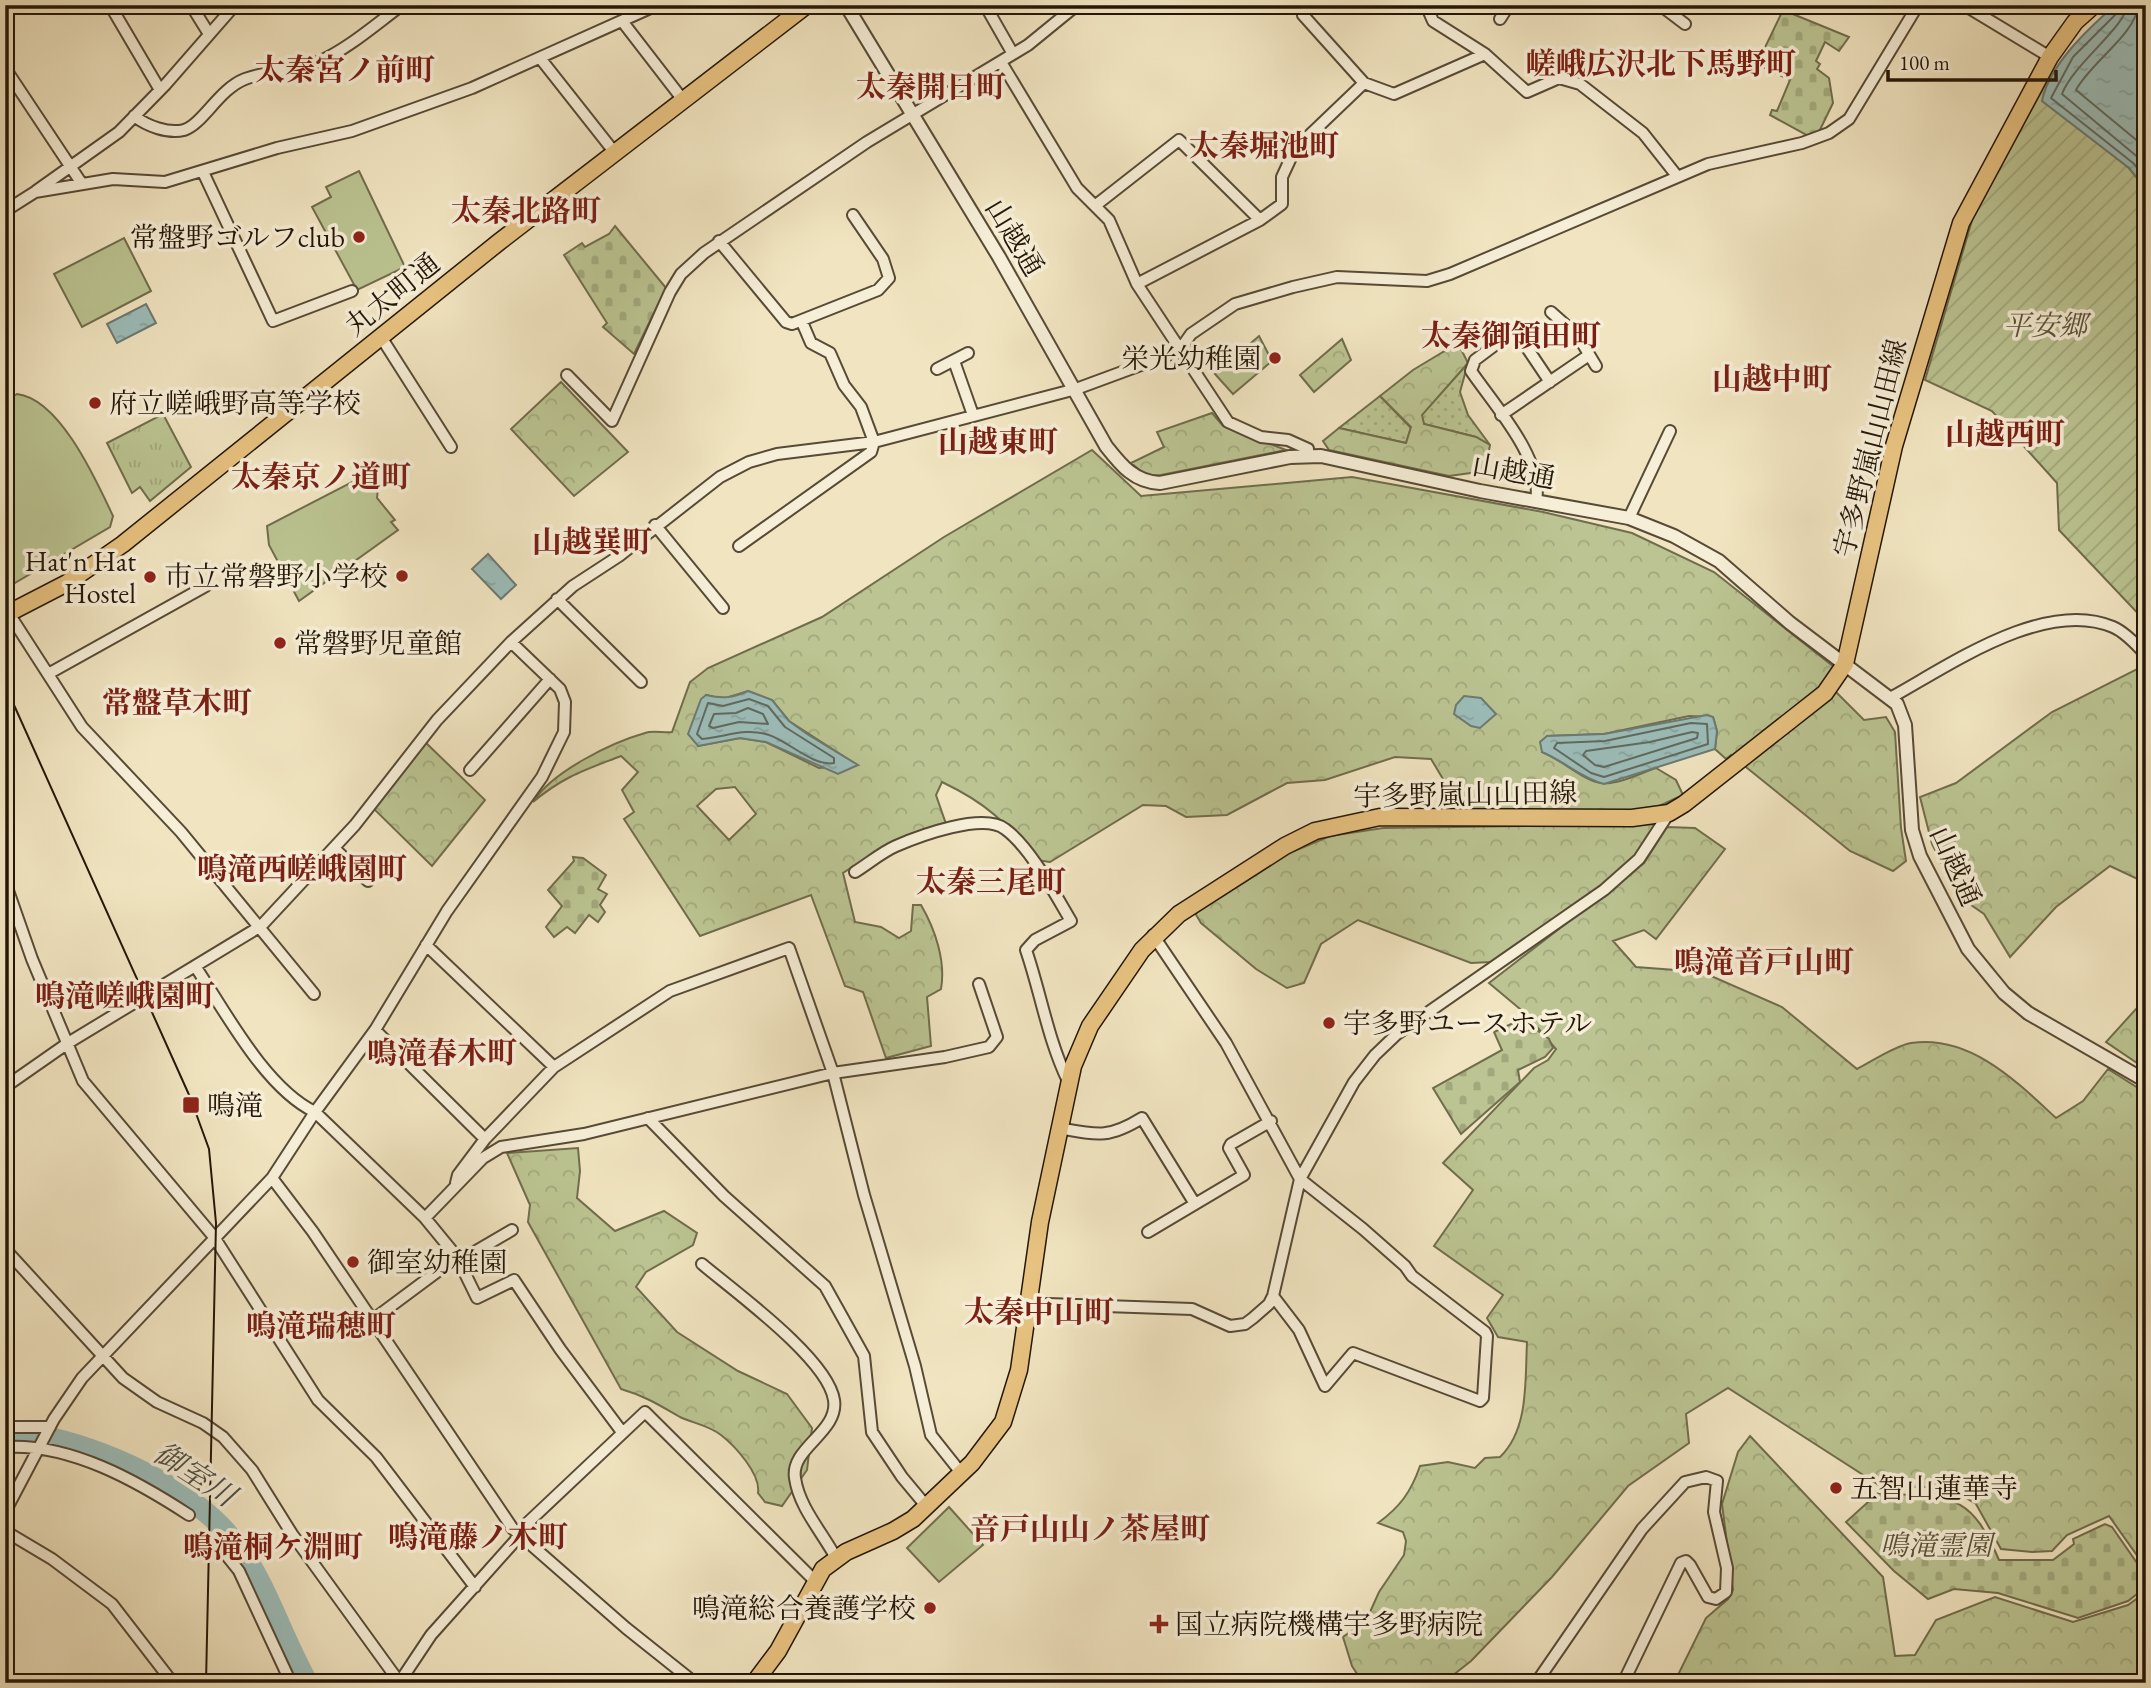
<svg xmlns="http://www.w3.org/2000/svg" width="2151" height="1688" font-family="'EB Garamond','Noto Serif JP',serif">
	<defs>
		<pattern id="grass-dots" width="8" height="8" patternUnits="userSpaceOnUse" patternTransform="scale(1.75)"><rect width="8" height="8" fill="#bbc492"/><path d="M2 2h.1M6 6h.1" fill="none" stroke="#a1a87c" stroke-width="1.8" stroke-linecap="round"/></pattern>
		<pattern id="forest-crowns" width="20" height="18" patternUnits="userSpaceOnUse" patternTransform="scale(1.75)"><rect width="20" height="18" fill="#bbc492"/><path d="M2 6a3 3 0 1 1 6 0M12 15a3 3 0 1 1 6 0" fill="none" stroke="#a1a87c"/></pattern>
		<pattern id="cemetery-stones" width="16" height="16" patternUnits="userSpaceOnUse" patternTransform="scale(1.75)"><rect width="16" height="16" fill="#bbc492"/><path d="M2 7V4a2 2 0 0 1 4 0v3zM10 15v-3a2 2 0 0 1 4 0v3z" fill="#a1a87c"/></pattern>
		<pattern id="park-tufts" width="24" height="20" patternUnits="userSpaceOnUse" patternTransform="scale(1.75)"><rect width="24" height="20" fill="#bbc492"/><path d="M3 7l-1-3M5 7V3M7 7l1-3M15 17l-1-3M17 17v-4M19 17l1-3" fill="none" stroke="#a1a87c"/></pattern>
		<pattern id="garden-furrows" width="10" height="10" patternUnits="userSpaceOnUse" patternTransform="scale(1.75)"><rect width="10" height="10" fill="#bbc492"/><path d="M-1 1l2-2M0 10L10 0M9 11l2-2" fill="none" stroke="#a1a87c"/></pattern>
		<pattern id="water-ripples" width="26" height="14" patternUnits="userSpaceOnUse" patternTransform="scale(1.75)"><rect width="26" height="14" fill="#9cbdb9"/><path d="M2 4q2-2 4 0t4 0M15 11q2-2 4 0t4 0" fill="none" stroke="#86a29e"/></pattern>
	</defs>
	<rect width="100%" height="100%" fill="#f1e5c1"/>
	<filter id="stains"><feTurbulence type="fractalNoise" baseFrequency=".00286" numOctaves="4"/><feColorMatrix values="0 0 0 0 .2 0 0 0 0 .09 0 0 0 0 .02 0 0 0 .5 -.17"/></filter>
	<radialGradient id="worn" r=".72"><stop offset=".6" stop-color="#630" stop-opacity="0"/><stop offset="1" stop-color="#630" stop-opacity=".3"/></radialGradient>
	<path fill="url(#grass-dots)" stroke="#706d4c" stroke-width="2" d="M1468,363l-8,29 8,23 22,30 -14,-8 -52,-13 -3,-9z
		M1380,396l31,32 -5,15 -67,-15z"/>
	<path fill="url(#forest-crowns)" stroke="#706d4c" stroke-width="2" fill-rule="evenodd" d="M1342,339l9,21 -37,32 -14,-17z
		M1458,343l10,20 -46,52 2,9 52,13 14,8 -5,26 -36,5 -120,-26 -6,-9 16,-13 67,15 5,-16 -31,-31 33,-26z
		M561,382l67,70 -54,44 -63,-67z
		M1212,413l11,13 63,24 -125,25 -14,1 -16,-13 33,-16 -7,-15z
		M1092,450l49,46 211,-19 191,35 89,21 82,39 120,95 -9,14 39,39 22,-3 9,15 6,96 5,33 -13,10 -43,-20 -119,-96 -5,4 -11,-10 2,-18 -4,-14 -24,-1 -85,18 -57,2 -5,16c19,7 43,30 60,31 15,2 39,-10 54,-15l20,12 7,15 -39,18 -183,-4 -30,-50 -36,-2 -70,23 -38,3 -60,32 -41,2 -20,-11 -23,-1 -93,57 -14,-2c-32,-39 -48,-56 -94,-78l-6,13 10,29 -62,23 -41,26 12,49 26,5 18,11 12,-7 2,-26h8c14,24 25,56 20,84l-14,8 4,49 -45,12 -23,-66 -18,-6 -34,-91 -111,41 -76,-117 10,-7 -12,-22 16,-18 -17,-16c-36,14 -57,20 -88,46 19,-30 77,-59 112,-69 7,-3 19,0 27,-1l18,-50 18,-14 114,-51 122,-80zM748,691l24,9 17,21 68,44 -38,3 -53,-26 -26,-4 -42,8 8,-51 17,4zM735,787l21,27 -27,26 -32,-34 19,-17z
		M2145,665l1,218 -36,-17 -54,41 -46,50 -26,-43 -26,-18 -26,-52 -12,-47 36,-14 96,-71z
		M423,740l62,60 -53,66 -59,-58z
		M1655,824l-20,32 -35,31 -109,75 -20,1 -113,-43 -37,24 -17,39 -17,5 -31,-19 -55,-46 -6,-10 2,-5 90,-54 43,-18 53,-8z
		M1667,827l28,1 30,21 -69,90 -12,-9 -31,11 23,26 66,5 80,35 75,62c16,-8 37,-23 54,-26 59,-9 106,39 145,75l27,-17 25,-32 38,24v475l-37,-52 -42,19 -15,16 -20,1 -31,-3 -25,-45 -28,-17h-66l-154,-99 -42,26 3,29 -61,43 -76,91 -81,84 -28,22h-80l-11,-17 -9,-29 23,-16 13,-29 25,-37 2,-14 -3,-9 -25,-9c22,-16 33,-31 42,-57l28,-4 27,6 10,-10 15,-1c29,-28 25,-76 27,-115l-29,-5 -11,-19 16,-23 -69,-49 39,-56 -30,-27 91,-95 14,-8 8,-11 -30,-35 -37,-31 155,-120z
		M2146,998v71l-40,-27z
		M578,1148l2,23 -3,27 38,33 49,-20 33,22 -4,12 -47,27 -10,15 41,45 61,39 49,23 25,34 -5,42 -25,36 -17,-4 -7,-9c3,-19 -23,-47 -37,-58 -11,-9 -28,-12 -41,-18 -21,-12 -35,-21 -59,-28l-93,-167 2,-17 -23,-52z
		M1750,1436l133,141 12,79 20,-1 21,-35 59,-23 78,25 55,-17 18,-13v91h-472l32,-65 22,-19 5,-9 -11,-86 16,-52z"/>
	<path fill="url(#cemetery-stones)" stroke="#706d4c" stroke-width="2" d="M1783,10l66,27 -10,14 -14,-9 -9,19 4,3 -3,5 12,9 4,25 -15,31 -8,3 -40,-22 2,-5 5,1 13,-31 -33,-16z
		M615,226l51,62 -32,66 -31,-27 4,-4 -43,-68 18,-12 3,4 24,-13z
		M573,857l10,1 23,17 -8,14 9,5 -7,11 5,7 -7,10 -9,-7 -14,18 -8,-6 -13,10 -8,-10 16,-21 -14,-16 26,-29z
		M1522,1019l27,20 4,9 -8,9 -27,13 2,12 -59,52 -28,-46 69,-38 -8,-18z
		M1878,1493c70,5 91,-4 121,67h54l21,-16 -1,-5 32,-15 7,3 34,49v11l-18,14 -50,17 -80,-25 -44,-4 -26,10 -34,-28 -48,-49z"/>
	<path fill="url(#park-tufts)" stroke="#706d4c" stroke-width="2" d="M163,414l28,53 -41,34 -10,-14 -8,6 -25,-50z"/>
	<path fill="url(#garden-furrows)" stroke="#706d4c" stroke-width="2" d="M2049,77l7,33 73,58 17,21v433l-87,-92 -2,-47 -65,-72 -67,-31 48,-163z"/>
	<path fill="#bbc492" stroke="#706d4c" stroke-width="2" d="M359,171l46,96 -48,23 -45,-83 19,-10 -5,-10z
		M124,238l27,53 -69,36 -28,-53z
		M1259,336l13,25 -39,33 -18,-20z
		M17,394c43,5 79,86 96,122l-3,11 -102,60h-3v-186z
		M387,464l7,9 -16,15 -1,10 18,22 -4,2 7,8 -99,71 -30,-56 -2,-19z
		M949,1507l34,38 -44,37 -32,-34z"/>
	<path fill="url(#water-ripples)" stroke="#6c7a72" stroke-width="2" d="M2115,5h31v184l-17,-21 -87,-67c7,-36 46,-72 73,-96z
		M146,304l10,19 -39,20 -10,-19z
		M488,554l28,31 -15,14 -29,-30z
		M748,691l24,9 17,21 18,13 51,31 -20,9 -72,-32 -26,-4 -42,8 -10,-12 13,-35 5,-4c17,4 26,3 42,-4z
		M1464,696l17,2 15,16 -16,14 -9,-2 -17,-12 2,-9z
		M1707,715l6,2 4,14 -2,18 -111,35c-23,-6 -40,-23 -62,-32l-2,-10 7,-6 57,-2z"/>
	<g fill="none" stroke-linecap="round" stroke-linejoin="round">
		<path stroke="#606a60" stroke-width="2" d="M2118,5l-1,8 -44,44 -22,41 82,65 13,15
			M2127,5c-1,22 -54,59 -65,89l84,70
			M2138,5c-1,28 -48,58 -62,85l70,58
			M749,699l19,7 17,21 49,31v5c-20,4 -46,-22 -65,-28 -24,-8 -43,2 -67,4l-5,-5 11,-31 15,3z
			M748,708l15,6 5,10 -29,-2 -26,6 -4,-2 5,-12 22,-1z
			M1691,723l16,1 1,20 -104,33 -13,-4 -37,-25 3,-5 48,-2z
			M1692,732l6,1 -1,5 -93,29 -9,-2 -12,-10 3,-4 64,-9z"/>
		<path stroke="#9cbdb9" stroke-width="21" d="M5,1435c14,1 30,-1 43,2 68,16 155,56 195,116 25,36 42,90 65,130"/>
		<g stroke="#574a36" stroke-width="14">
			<path id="minor" d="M110,5l50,85
				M191,5l18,29
				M985,5l28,49
				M1306,5l-3,10 61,68 30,11 91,-40
				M1426,5l7,16 52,33 42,38 32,-14 21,6 63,49 34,43
				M1660,5l25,19
				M1964,5l86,52
				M1500,19l9,-14
				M622,21l61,79
				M540,58l75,95
				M1001,62l76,126 32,32 28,64 91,138 33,15 27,3 20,9v8
				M5,68l77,116
				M134,116c13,10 34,18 50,14 19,-6 35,-41 61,-51 23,-9 49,-7 73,-17 30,-13 58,-38 84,-57
				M203,172l70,149 79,-30
				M36,191l83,-59 47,-48 69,-79
				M1096,205l83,-65 81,80
				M5,211l30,-19 78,-13 52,3 112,-34 75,-17 120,-43 185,-83
				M719,241l67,81 6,2 86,-34 11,-12 -6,-19 -30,-44
				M1137,284l123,-64 22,-16v-27l13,-28 69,-66
				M1551,312l27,24 18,30
				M381,337l70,110
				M954,361l19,54
				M937,369l31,-16
				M567,375l45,46 58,-129 11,-18 23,-21 163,-111 161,-97 49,-40
				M1501,415l88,-60
				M1536,501c8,-42 -42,-96 -65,-130l4,-11 40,-30 35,52
				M1629,518l41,-87
				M655,525l68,83
				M739,546l132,-94 3,-10 -13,-35 -17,-22 -14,-32 -19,-10 -9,-21
				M557,599l84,83
				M6,609l76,118 99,105 133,162
				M48,674l158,-88
				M1892,697c58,-32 153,-99 221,-70 12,5 24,18 33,28
				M470,770l80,-91
				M334,848l34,33
				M855,872c13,-8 27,-20 41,-26 23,-10 87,-34 109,-17 25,18 50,65 66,92l-36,19 -9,10c15,44 22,90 42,131
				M5,882l27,77 51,122 131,156 104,163 58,57 99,130
				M1153,935l73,108 74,136 63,50 42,37 7,10 73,56 2,4 -4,62 -3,3 -127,-48 -28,33 -26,-56 -26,-34
				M426,945l128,122
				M195,966c30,45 70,122 120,146l110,106 32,39 20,41 37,-18 46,69 62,83
				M375,1030l110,109
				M5,1087l63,-44 193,-117 94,-101 82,-105 74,-78 62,-56 46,-30 101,-79 29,-15 28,-8 97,-12 202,-53 103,-38 12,-17 44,-30 58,-17 44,-10 90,4 23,-7 258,-110 94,-21 27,-10 20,-14 69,-114
				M648,1118l76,78 101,90 39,70 8,76 30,45 25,30
				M1059,1128c38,7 49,11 83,-10l53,86
				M272,1178l41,54 200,297 113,99 69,55
				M456,1183l2,-8 27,-36 69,-72 116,-76 119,-43 44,125 31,122 51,171 16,69 31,39
				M425,1218l58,-60 18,-11 83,-13 249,-61 112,-16 44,-10 8,-10 -18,-53
				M1148,1232l96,-57 -15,-27 2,-4 40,-23
				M5,1249l118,129 34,24 46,21 20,14 29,33 40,64 108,149
				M459,1261l53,-31
				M702,1264c32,27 126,95 132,136 5,32 -44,48 -39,78 4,29 27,54 41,80
				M1027,1307l21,-3 144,5 38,17 15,-2 8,-6 16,-14 4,-8 27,-117 54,-97 21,-27 22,-21 207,-144 35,-31 30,-46
				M371,1321l86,-64
				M5,1427h45
				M5,1447c65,-4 132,34 184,68
				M5,1512l49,-93 28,-41 190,-200 43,-66 60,-82 72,-119 95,-134 22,-45 1,-30 -5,-13 -49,-47
				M5,1531l47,28 60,45 61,79
				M227,1556l12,15 52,112
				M399,1683l32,-48 84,-94 6,-12 124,-117 170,169
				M1536,1683l106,-154 43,-47 21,-5 11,4 -3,31 13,56 -1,24 -10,7 -8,-2 -18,-32 -4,-4 -5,2 -58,120"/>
		</g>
		<g stroke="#574a36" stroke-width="16">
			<path id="tertiary" d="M846,5l153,252 107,189c15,19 28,36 54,37l130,-26 31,-1 159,35 149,27 45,18 45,25 71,62 107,81 8,21 7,105 8,26 48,93 36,44 24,20 118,68"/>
		</g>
		<g stroke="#241607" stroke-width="19">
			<path id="primary" d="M5,615l62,-32 56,-39 376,-302 308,-237
				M754,1683l24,-32 45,-82 23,-17 47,-21 20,-12 59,-56 31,-41 16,-52 21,-148 33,-156 17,-40 52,-76 37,-36 106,-68 30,-15 65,-14 252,1 37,-5 15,-9 141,-111 20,-29 49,-218 67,-223 89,-166 25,-35 19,-17"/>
		</g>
		<use href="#minor" stroke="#f6eed7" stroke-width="10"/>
		<use href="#tertiary" stroke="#f6eed7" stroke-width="12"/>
		<use href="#primary" stroke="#e8c280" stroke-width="16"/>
		<path stroke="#241607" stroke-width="2" d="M5,685l185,412 19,52 7,74 -10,460"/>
	</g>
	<g fill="#8f2418" stroke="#f6eed7" stroke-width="2.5">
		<circle cx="359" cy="237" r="7"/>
		<circle cx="1275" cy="358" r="7"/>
		<circle cx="95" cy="403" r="7"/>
		<circle cx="402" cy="576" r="7"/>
		<circle cx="150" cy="577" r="7"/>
		<circle cx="280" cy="643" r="7"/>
		<circle cx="1329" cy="1023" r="7"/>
		<rect x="182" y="1096" width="18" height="18" rx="3.5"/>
		<circle cx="353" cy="1262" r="7"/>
		<circle cx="1836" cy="1488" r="7"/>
		<circle cx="930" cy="1608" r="7"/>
		<path d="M1155.5 1613.5h7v7h7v7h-7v7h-7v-7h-7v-7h7z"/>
	</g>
	<g text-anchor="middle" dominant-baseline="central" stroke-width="7" stroke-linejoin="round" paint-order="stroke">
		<g font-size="28" fill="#241607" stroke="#f6eed7" text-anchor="start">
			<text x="345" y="237" text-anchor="end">常盤野ゴルフclub</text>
			<text x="1261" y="358" text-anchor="end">栄光幼稚園</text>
			<text x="109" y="403">府立嵯峨野高等学校</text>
			<text x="136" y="561" text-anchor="end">Hat'n Hat<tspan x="136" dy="32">Hostel</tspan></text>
			<text x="388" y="576" text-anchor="end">市立常磐野小学校</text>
			<text x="294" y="643">常磐野児童館</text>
			<text x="1343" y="1023">宇多野ユースホテル</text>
			<text x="207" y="1105">鳴滝</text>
			<text x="367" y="1262">御室幼稚園</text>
			<text x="1850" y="1488">五智山蓮華寺</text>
			<text x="916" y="1608" text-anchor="end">鳴滝総合養護学校</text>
			<text x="1175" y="1624">国立病院機構宇多野病院</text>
		</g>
		<g font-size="28" fill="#241607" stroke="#f6eed7">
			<text transform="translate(1015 237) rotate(59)">山越通</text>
			<text transform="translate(392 294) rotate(-39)">丸太町通</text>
			<text transform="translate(1870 448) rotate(-76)">宇多野嵐山山田線</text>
			<text transform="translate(1514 471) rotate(10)">山越通</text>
			<text transform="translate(1465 794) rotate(-1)">宇多野嵐山山田線</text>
			<text transform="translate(1956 866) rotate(66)">山越通</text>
		</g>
		<g font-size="28" font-style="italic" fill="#595338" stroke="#f6eed7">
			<text x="2045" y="325">平安郷</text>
			<text x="1936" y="1545">鳴滝霊園</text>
		</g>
		<g font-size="30" font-weight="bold" fill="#7a1f14" stroke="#f6eed7">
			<text x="1661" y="63">嵯峨広沢北下馬野町</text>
			<text x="345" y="69">太秦宮ノ前町</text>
			<text x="931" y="86">太秦開日町</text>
			<text x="1264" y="145">太秦堀池町</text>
			<text x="526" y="210">太秦北路町</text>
			<text x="1511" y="335">太秦御領田町</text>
			<text x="1772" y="378">山越中町</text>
			<text x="2005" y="433">山越西町</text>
			<text x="998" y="441">山越東町</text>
			<text x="321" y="476">太秦京ノ道町</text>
			<text x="592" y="541">山越巽町</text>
			<text x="177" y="702">常盤草木町</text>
			<text x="302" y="868">鳴滝西嵯峨園町</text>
			<text x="991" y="881">太秦三尾町</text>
			<text x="1764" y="961">鳴滝音戸山町</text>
			<text x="125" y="995">鳴滝嵯峨園町</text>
			<text x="442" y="1052">鳴滝春木町</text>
			<text x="1039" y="1311">太秦中山町</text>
			<text x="321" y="1325">鳴滝瑞穂町</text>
			<text x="1090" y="1528">音戸山山ノ茶屋町</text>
			<text x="478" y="1536">鳴滝藤ノ木町</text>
			<text x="273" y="1546">鳴滝桐ケ淵町</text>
		</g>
		<g font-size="30" font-style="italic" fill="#4e5045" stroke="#f6eed7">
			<text transform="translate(195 1474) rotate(33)">御室川</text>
		</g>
	</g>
	<rect width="2151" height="1688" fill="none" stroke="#f1e5c1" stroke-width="28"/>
	<rect x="7" y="7" width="2137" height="1674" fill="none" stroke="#241607" stroke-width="3.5"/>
	<rect x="14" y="14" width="2123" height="1660" fill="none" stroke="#241607" stroke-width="2"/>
	<path d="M1888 70v10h168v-10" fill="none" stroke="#241607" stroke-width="3.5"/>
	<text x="1899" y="70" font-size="21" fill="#241607" stroke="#f6eed7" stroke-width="5" paint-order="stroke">100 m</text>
	<rect width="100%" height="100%" filter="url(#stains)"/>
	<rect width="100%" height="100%" fill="url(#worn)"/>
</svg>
